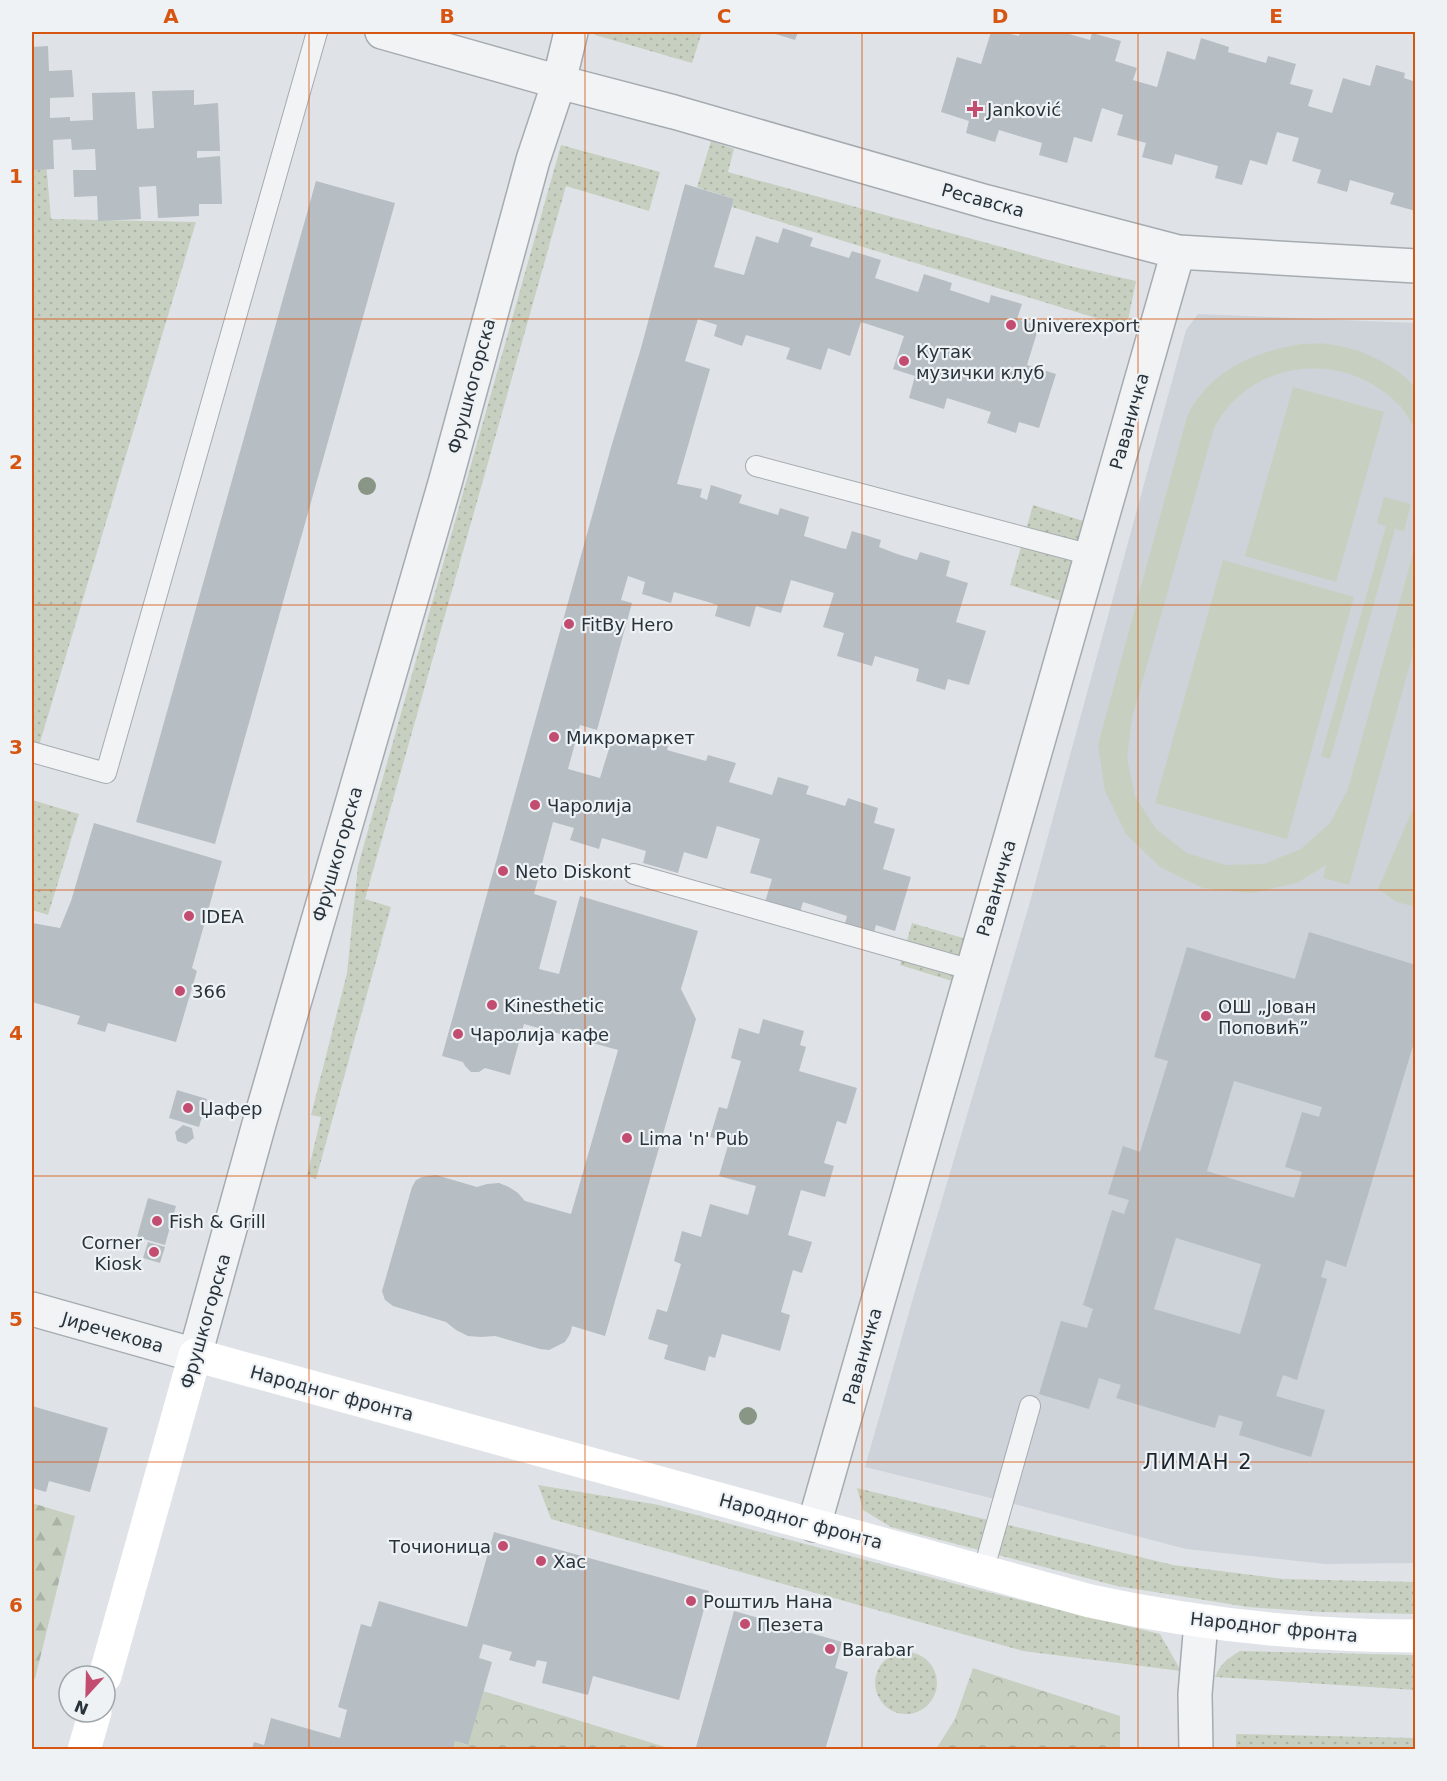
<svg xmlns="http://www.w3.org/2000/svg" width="1447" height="1781" font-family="'DejaVu Sans',sans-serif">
	<defs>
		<pattern id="grass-dots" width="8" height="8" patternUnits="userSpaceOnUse" patternTransform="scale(1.5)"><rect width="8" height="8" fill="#c7d0c0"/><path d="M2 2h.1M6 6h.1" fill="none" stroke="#abb3a6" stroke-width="1.8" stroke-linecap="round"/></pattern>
		<pattern id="forest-firs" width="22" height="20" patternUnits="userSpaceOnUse" patternTransform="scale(1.5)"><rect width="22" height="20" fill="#c7d0c0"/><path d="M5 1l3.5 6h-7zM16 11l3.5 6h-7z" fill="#abb3a6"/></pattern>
		<pattern id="park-crowns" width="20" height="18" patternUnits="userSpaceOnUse" patternTransform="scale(1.5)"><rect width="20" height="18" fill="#c7d0c0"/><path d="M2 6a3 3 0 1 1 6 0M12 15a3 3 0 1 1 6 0" fill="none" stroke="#abb3a6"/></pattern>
	</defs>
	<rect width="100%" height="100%" fill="#dfe3e7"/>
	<path fill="#cdd3d8" d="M1198,314l217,9v1240l-90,1 -139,-15 -183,-48 -138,-34 50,-176 115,-389 156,-572z"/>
	<path fill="url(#grass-dots)" d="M596,32h106l-10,31 -97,-28z
		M711,141l23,8 -6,23 346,95 62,14 -9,44 -31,-7 -364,-111 2,-8 -37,-12z
		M561,145l99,27 -11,39 -83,-25 -201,713 26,8 -75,272 -9,-3 14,-59 -10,-2 36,-142 11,-107z
		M46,161l5,58 145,3 -164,547v-607z
		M1033,505l66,21 -22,80 -67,-21z
		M32,800l47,14 -31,101 -16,-5z
		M912,923l68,20 -12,43 -68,-21z
		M538,1485l121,20 312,83 189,46 21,37 -158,-20 -472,-132z
		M857,1488l316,77 110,14 132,3v32l-94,-2 -73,-5 -131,-21 -226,-59 -28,-17z
		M1240,1651l175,4v35l-200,-13c5,-13 13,-19 25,-26z
		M875 1683a31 31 0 1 1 62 0a31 31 0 1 1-62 0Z
		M1236,1734l179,4v11h-179z"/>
	<path fill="url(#forest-firs)" d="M32,1503l43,13 -40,163 -3,-1z"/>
	<path fill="url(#park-crowns)" d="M973,1668l147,48v33h-184l19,-30z
		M483,1691l189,58 -219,1 2,-9 12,4z"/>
	<path fill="#c7d0c0" d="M1302,344c8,0 16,-1 24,0 32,3 68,19 89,43v42c-5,-8 -10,-19 -18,-26 -54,-54 -147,-44 -183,25l-82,290 -5,40 8,38 21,33 31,24 38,12 39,-1 37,-15 29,-26 18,-34 67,-243v100l-66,239 -26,-7 3,-13 -29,18 -46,10 -48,-5 -43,-21 -34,-33 -21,-43 -7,-46 89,-328c21,-46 68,-66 115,-73z
		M1293,387l91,25 -48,170 -91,-26z
		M1384,497l27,7 -7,27 -9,-2 -65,230 -9,-3 65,-230 -9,-3z
		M1223,560l131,37 -67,242 -132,-36z
		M1415,804l1,103h-1l-18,-5 -19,-13z"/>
	<path fill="#b6bdc3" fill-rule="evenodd" d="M769,32h29l-3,8z
		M991,32h10l18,4 1,-4h42l28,8 2,-7 29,8 -6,20 22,7 -4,12 24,7 10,-36 28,9 6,-22 28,9 -1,5 38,11 2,-7 28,8 -6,20 23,6 -5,16 24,7 11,-35 27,8 6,-21 29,8 -1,5 12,4v129l-26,-7 4,-11 -44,-13 -3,12 -30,-9 4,-13 -29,-9 7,-23 -22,-6 -10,33 -17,-5 -8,25 -27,-7 3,-12 -43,-12 -3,11 -30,-8 4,-14 -29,-8 6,-20 -21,-7 -10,34 -18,-5 -7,26 -28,-8 3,-12 -43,-13 -4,12 -29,-9 3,-12 -28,-9 16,-55 24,7z
		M48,46l1,25 23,-1 2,27 -24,1v20l20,-1v4l23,-1 -1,-27 43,-1 2,37 17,-1 -2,-37 42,-1v15l24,-2 2,48h-23v7l23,-2 2,48h-23v12l-41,2 -2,-32 -17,1 2,32 -43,2 -1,-25 -23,1 -1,-27h23l-1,-21 -23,1 -1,-11 -18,1 1,29 -22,1v-123z
		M316,181l79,22 -180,641 -79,-22z
		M685,184l49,15 -20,68 30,8 12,-39 22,7 5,-15 30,10 -3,8 39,12 3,-7 29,9 -6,18 43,14 6,-18 28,9 -2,7 39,13 2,-8 31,9 -5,15 22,7 -12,39 29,9 -17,54 -20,-6 -3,11 -29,-10 4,-11 -44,-14 -3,11 -35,-11 6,-22 -22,-7 11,-33 -43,-14 -11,34 -22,-8 -7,22 -35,-11 4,-11 -44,-13 -4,11 -28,-10 3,-11 -19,-6 -13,42 25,8 -33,115 25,5 -2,8 7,3 4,-15 31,10 -3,8 39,12 2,-7 29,9 -5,19 37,12 5,1 6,-18 29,9 -2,7 18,7 20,6 3,-8 30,9 -4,15 22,7 -12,39 30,9 -17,54 -21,-6 -3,11 -29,-9 3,-12 -44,-13 -3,10 -35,-10 7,-23 -21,-6 11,-34 -43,-13 -10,33 -25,-7 -6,21 -35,-11 3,-11 -44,-13 -3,11 -29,-9 3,-12 -17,-6 -7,24 11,3 -35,127 -17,-5 -12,44 32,9 12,-39 22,7 5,-14 30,9 -2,9 39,11 2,-6 28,8 -7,19 43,13 6,-18 31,9 -3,8 39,12 3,-8 30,10 -4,15 21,6 -12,40 28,8 -16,54 -19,-6 -3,11 -29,-9 3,-11 -44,-14 -3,10 -35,-10 7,-23 -22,-6 10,-34 -43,-13 -10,33 -23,-7 -6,21 -35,-10 3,-12 -44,-13 -3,11 -29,-9 4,-12 -21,-6 -19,72 23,7 -18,68 20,5 21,-78 118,35 -17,58 15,30 -91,317 -33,-10 -2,8 -5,8 -16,8 -9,-1 -45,-13 -14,1 -13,-1 -12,-6 -10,-8 -53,-16 -8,-6 -3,-9 30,-104 4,-7 6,-3 14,-2 41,12 10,-3 12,-1 10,4 9,6 7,8 46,13 47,-164 -94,-26 -14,51 -25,-7 -6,4h-8l-6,-6 -2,-4 -21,-6 170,-612 29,-96z
		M94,823l128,38 -30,107 5,3 -21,71 -68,-19 -3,9 -28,-8 3,-8 -48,-14v-79l28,5 11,-27z
		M1309,932l107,33v71l-70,231 -20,-7 -5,17 6,2 -30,101 -14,-5 -7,21 49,14 -14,47 -72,-22 4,-13 -24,-7 -4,13 -99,-30 5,-13 -22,-7 -10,31 -50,-15 22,-73 26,7 6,-19 -10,-4 29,-95 12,4 5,-14 -21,-6 15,-48 17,6 28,-91 -14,-4 33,-110 108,32zM1234,1081l88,26 -3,10 -17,-5 -17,55 17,5 -8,26 -87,-27zM1176,1238l85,26 -21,70 -86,-25z
		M763,1019l41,12 -4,14 6,2 -7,24 58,17 -11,36 -9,-3 -13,42 10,3 -9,31 -24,-7 -13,45 24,7 -10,31 -9,-3 -12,42 9,3 -10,36 -58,-17 -7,24 -6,-2 -4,15 -41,-12 4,-14 -20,-6 9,-30 10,3 14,-48 -7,-3 8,-30 19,6 9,-33 38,11 8,-29 -37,-10 10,-34 -19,-5 9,-30 8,2 14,-48 -10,-3 8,-30 20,6z
		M177,1090l30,9 -8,28 -30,-9z
		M183,1125l9,3 2,10 -8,6 -9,-3 -2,-9z
		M148,1198l28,8 -11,39 -28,-8z
		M148,1242l17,5 -5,16 -17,-5z
		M32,1406l76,22 -18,64 -41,-11 -3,11 -14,-4z
		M494,1532l215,59 -30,109 -86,-24 -5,19 -46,-12 5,-21 -10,-2 -2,7 -26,-7 3,-8 -29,-8 -4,14 13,4 -24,83 -13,-4 -2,9h-201l2,-8 10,3 7,-27 69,20 7,-28 -9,-3 23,-83 10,3 8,-26 88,26z
		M734,1611l108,31 -7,26 13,4 -23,78h-121l-8,-3z"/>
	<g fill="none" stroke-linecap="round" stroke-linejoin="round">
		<g stroke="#a5abb0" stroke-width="22">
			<path id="lane" d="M756,466l335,89
				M32,752l74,21 211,-741
				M634,874l338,96
				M983,1572l47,-166"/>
		</g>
		<g stroke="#a5abb0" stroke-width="36">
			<path id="street" d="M382,32l177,50 115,30 313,90 191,50 238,14
				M32,1309l163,46 64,-231 186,-641 88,-323 26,-78 12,-50
				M814,1525l364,-1273
				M1196,1750l-1,-56 6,-72"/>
		</g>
		<use href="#lane" stroke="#f1f3f5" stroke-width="20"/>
		<use href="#street" stroke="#f1f3f5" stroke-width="33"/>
		<path stroke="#fff" stroke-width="33" d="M105,1676l90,-321 895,246c107,23 216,35 326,35
			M84,1750l11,-38"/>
	</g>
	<g fill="#899686">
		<circle cx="367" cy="486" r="9"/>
		<circle cx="748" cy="1416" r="9"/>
	</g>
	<path fill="none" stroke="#d55511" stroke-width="1.5" stroke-opacity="0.55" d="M309,32v1718M585,32v1718M862,32v1718M1138,32v1718M32,319h1384M32,605h1384M32,890h1384M32,1176h1384M32,1462h1384"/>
	<g fill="#c34d70" stroke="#eef2f5" stroke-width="2">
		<path d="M972 100h6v6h6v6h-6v6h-6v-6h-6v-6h6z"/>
		<circle cx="1011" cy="325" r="6"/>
		<circle cx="904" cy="361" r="6"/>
		<circle cx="569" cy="624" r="6"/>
		<circle cx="554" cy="737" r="6"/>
		<circle cx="535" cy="805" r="6"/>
		<circle cx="503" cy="871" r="6"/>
		<circle cx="189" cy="916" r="6"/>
		<circle cx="180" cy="991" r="6"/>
		<circle cx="492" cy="1005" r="6"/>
		<circle cx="1206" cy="1016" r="6"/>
		<circle cx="458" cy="1034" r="6"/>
		<circle cx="188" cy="1108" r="6"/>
		<circle cx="627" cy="1138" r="6"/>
		<circle cx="157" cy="1221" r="6"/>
		<circle cx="154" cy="1252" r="6"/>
		<circle cx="503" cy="1546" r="6"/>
		<circle cx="541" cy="1561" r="6"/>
		<circle cx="691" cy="1601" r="6"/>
		<circle cx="745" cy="1624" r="6"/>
		<circle cx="830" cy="1649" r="6"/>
	</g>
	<g text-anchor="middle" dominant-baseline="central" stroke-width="4.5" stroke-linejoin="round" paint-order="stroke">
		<g font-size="18" fill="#29333c" stroke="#eef2f5" text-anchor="start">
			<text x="987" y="109">Janković</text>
			<text x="1023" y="325">Univerexport</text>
			<text x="916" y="351">Кутак<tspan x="916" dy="21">музички клуб</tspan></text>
			<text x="581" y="624">FitBy Hero</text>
			<text x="566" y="737">Микромаркет</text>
			<text x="547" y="805">Чаролија</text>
			<text x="515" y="871">Neto Diskont</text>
			<text x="201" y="916">IDEA</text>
			<text x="192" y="991">366</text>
			<text x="504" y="1005">Kinesthetic</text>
			<text x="1218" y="1006">ОШ „Јован<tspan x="1218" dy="21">Поповић”</tspan></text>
			<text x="470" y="1034">Чаролија кафе</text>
			<text x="200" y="1108">Џафер</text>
			<text x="639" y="1138">Lima 'n' Pub</text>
			<text x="169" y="1221">Fish &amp; Grill</text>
			<text x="142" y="1242" text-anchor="end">Corner<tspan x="142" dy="21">Kiosk</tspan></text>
			<text x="491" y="1546" text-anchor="end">Точионица</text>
			<text x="553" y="1561">Хас</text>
			<text x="703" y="1601">Роштиљ Нана</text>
			<text x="757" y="1624">Пезета</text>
			<text x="842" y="1649">Barabar</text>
		</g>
		<g font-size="18" fill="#29333c" stroke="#eef2f5">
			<text transform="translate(983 200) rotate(15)">Ресавска</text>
			<text transform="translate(471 386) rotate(-75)">Фрушкогорска</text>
			<text transform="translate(1129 421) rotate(-74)">Раваничка</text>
			<text transform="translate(337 854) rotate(-74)">Фрушкогорска</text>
			<text transform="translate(996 888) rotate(-74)">Раваничка</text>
			<text transform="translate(205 1321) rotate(-74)">Фрушкогорска</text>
			<text transform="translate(113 1332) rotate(16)">Јиречекова</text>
			<text transform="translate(862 1356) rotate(-74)">Раваничка</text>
			<text transform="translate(332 1393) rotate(15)">Народног фронта</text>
			<text transform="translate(801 1521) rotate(15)">Народног фронта</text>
			<text transform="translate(1274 1627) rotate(6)">Народног фронта</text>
		</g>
		<g font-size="21" letter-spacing="1.5" fill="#1b242d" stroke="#eef2f5">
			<text x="1198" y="1462">ЛИМАН 2</text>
		</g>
	</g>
	<rect width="1447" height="1781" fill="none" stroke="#eef2f5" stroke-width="66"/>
	<g transform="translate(87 1694) rotate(202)"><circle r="28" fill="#eef2f5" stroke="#9fa6ab" stroke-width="1.5"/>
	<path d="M0-4.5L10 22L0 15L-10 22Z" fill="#c34d70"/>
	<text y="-9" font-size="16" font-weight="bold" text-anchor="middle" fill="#29333c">N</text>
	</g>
	<rect x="33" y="33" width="1381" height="1715" fill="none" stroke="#d55511" stroke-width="2"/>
	<g font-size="20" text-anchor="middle" font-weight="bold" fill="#d55511">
		<text x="171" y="23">A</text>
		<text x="447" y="23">B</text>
		<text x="724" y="23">C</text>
		<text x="1000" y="23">D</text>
		<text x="1276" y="23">E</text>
		<text x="16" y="183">1</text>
		<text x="16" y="469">2</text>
		<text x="16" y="754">3</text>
		<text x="16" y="1040">4</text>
		<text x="16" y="1326">5</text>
		<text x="16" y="1612">6</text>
	</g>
</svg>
